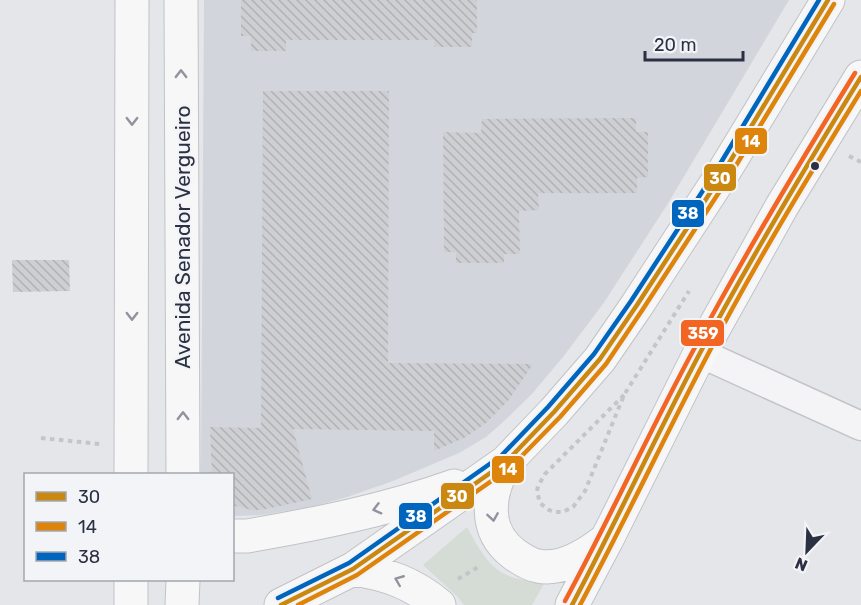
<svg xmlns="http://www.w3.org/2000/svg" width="861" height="605" font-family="Rubik,sans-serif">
	<defs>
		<pattern id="building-back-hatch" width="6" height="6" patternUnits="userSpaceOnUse" patternTransform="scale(1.5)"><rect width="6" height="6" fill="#cecfd3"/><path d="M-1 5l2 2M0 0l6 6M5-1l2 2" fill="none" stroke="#b1b2b6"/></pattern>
	</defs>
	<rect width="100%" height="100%" fill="#e5e6e9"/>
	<path fill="#d3d5dc" d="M204,0h585l-122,205 -64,99 -40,53 -32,38 -30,29 -15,13 -27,16 -66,28 -46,16 -35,10 -51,8 -28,1 -1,-42h-30l-1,-2z"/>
	<path fill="#d4dcd5" d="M467,527c10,18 21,41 42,49 11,5 25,4 37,4l-14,25h-68l-7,-9 -34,-31z"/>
	<path fill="url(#building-back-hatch)" d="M241,0h236v33h-5v14h-38v-7h-148v11h-35v-15h-10z
		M263,91h126l-1,272 145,1 -25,37 -22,22 -20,14 -32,14v-20l-141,-2 19,70 -51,11h-9l-20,-5v-31h-20l-2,-47 51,1z
		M636,118v14h12v45l-11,1v15h-99l1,17 -20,1 1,43h-16v9h-48v-11h-12l-1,-120 38,1 1,-14z
		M12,260h57l1,31 -57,1z"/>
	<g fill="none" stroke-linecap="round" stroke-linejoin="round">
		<g stroke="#c3c4c7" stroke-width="31">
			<path id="street" d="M700,353l161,73"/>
		</g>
		<g stroke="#c0c3c7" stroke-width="35">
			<path id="primary" d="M181,0l2,474
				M506,462c-18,30 -24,68 8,92 7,5 16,11 24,12 25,5 50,-12 68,-26
				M131,474l1,-474
				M232,536h15c70,-12 140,-26 207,-50
				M353,569c34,5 59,14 86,36
				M131,605v-25
				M182,605l1,-25
				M281,605l72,-36 153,-107 48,-50 46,-53 37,-54 86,-132 105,-173
				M572,605l35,-66 93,-186 82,-147 79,-129"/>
		</g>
		<path stroke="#c4c4c9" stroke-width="4" stroke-dasharray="4.5 4.5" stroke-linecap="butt" d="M849,156l12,6
			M624,395l-79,79 -7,12 -1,5 3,12 9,7 5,2h9l10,-5 12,-16 39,-96 65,-104
			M41,438l59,6
			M458,579l22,-13"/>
		<use href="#street" stroke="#f4f4f6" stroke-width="28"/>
		<use href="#primary" stroke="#f7f7f8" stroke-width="33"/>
		<g stroke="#f3f4f8" stroke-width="9">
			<path id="bus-1" d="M281,605l72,-36 153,-107 48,-50 46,-53 37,-54 86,-132 105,-173
				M572,605c44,-83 84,-169 128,-252 50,-94 105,-185 161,-276"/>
		</g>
		<g stroke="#f3f4f8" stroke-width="9">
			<path id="bus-2" d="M298,605l59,-30 153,-107 50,-51 46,-53 37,-55 86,-132 105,-173
				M580,605c44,-82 83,-165 126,-247 47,-91 101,-179 155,-267"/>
		</g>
		<g stroke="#f3f4f8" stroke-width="9">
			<path id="bus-3" d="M278,598l71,-35 152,-107 47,-49 46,-53 37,-53 86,-132 102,-169"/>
		</g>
		<g stroke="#f3f4f8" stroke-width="9">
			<path id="bus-4" d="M565,601c45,-83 84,-169 129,-252 50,-94 105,-185 161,-276"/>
		</g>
		<use href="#bus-1" stroke="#ca8810" stroke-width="4.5"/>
		<use href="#bus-2" stroke="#df840a" stroke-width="4.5"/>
		<use href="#bus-3" stroke="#0065bd" stroke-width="4.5"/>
		<use href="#bus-4" stroke="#f26522" stroke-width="4.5"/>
	</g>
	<defs><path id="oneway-chevron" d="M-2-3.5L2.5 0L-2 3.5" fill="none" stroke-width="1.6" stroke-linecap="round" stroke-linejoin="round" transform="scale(1.5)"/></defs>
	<g stroke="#91949d">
		<use href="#oneway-chevron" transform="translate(181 74) rotate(-90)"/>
		<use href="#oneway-chevron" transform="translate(132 121) rotate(90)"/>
		<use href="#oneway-chevron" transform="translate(132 316) rotate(90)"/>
		<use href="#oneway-chevron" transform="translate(183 416) rotate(-90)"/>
		<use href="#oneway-chevron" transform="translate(377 509) rotate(165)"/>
		<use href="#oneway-chevron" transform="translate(493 517) rotate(81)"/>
		<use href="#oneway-chevron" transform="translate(399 580) rotate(-158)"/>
	</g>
	<circle fill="#2b3142" stroke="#f3f4f8" stroke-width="2" cx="815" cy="166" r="5"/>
	<g text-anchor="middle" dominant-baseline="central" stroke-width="4.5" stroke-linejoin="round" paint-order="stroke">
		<g font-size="21" fill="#2b3142" stroke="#f3f4f8">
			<text transform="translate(182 237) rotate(-90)">Avenida Senador Vergueiro</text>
		</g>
	</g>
	<g stroke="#f3f4f8" stroke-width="2">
		<rect x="734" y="127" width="34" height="28" rx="6" fill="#df840a"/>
		<rect x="703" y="163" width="34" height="29" rx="6" fill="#ca8810"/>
		<rect x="671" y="199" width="34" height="29" rx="6" fill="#0065bd"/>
		<rect x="680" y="319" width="45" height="28" rx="6" fill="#f26522"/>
		<rect x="491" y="455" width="34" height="29" rx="6" fill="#df840a"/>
		<rect x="440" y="482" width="35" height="28" rx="6" fill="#ca8810"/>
		<rect x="398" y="502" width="35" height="28" rx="6" fill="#0065bd"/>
	</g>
	<g font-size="16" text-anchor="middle" font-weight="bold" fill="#fff">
		<text x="751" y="147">14</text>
		<text x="720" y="184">30</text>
		<text x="688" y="219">38</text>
		<text x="703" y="339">359</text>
		<text x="508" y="475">14</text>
		<text x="457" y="502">30</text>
		<text x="416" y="522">38</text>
	</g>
	<rect x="24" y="473" width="210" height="108" fill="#f3f4f8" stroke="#a3a6af" stroke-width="1.5"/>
	<rect x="36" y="492" width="30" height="9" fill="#ca8810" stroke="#a3a6af" stroke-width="1.5"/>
	<text x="78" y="503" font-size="18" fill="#2b3142">30</text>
	<rect x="36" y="522" width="30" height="9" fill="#df840a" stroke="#a3a6af" stroke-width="1.5"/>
	<text x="78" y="533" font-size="18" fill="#2b3142">14</text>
	<rect x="36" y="552" width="30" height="9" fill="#0065bd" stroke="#a3a6af" stroke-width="1.5"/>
	<text x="78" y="563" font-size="18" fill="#2b3142">38</text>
	<g transform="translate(807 551) rotate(203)" stroke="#f3f4f8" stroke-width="4.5" paint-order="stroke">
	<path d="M0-4.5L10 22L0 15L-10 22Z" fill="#2b3142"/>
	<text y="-9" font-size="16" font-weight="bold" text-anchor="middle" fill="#2b3142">N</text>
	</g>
	<path d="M645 51v9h98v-9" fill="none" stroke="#2b3142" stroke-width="3"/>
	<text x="654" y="51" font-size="18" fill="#2b3142" stroke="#f3f4f8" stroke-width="4.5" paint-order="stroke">20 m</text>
</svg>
